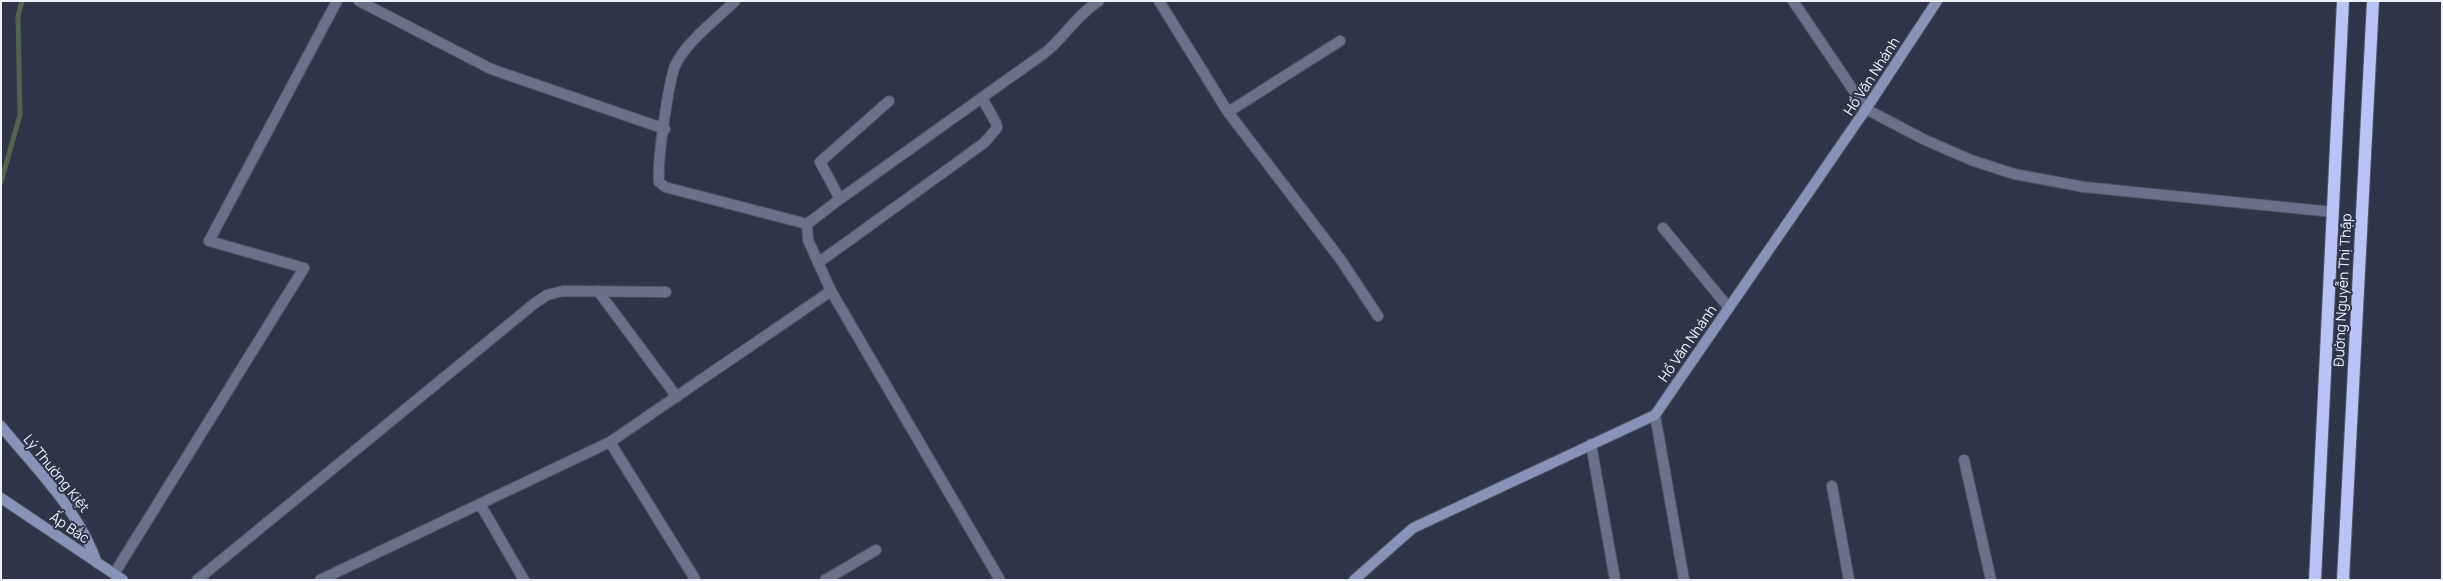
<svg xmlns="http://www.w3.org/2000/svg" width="2443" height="581" font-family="Manrope,sans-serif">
	<rect width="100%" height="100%" fill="#2f3448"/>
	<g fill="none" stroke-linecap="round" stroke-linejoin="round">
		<path stroke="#52644c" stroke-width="5" d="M1,182l19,-67 -2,-99 4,-15"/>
		<g stroke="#4e5365" stroke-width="12">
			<path id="lane" d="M1663,228l66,80
				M598,291l79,106
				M831,291l169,289"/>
		</g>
		<g stroke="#4e5365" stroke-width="12">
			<path id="street" d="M359,1l132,68 174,60
				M735,1c-17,17 -51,43 -60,65 -7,19 -18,96 -16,116l6,5 142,37
				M1159,1l69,111 112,-71
				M1793,1l73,108 57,30 48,21 43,14 70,13 249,25
				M1228,112l113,148 37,56
				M840,199l206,-147c19,-16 32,-38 53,-51
				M818,263l166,-120 13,-15 -1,-5 -14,-25
				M1655,415l29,165
				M610,442l85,137
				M1591,444l24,136
				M1964,460l27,120
				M1832,486l17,94
				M480,504l44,76
				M114,574l190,-306 -95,-27 128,-240
				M197,580l338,-277 12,-8 16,-4 103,1
				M320,580l290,-138 221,-151 -23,-51 -1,-16 33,-25 -20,-37 69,-61
				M825,580l51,-30"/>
		</g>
		<g stroke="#4e5365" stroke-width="12">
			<path id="secondary" d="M1,426c34,42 78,84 96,137
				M1,498l122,82
				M1354,580l59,-52 242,-113 211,-306 71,-108"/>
		</g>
		<g stroke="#4e5365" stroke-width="14">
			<path id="highway" d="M2315,580l28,-579
				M2343,580l30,-579"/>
		</g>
		<use href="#lane" stroke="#6b718b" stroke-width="10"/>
		<use href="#street" stroke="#6b718b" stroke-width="10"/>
		<use href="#secondary" stroke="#8993ba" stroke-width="10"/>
		<use href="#highway" stroke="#b7c4f5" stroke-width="12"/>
	</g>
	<g text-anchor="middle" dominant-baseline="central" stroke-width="4" stroke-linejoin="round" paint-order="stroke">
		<g font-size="14" fill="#f0f3fd" stroke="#2f3448">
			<text transform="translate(1871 76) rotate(-57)">Hồ Văn Nhánh</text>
			<text transform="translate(2342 290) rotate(-87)">Đường Nguyễn Thị Thập</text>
			<text transform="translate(1687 343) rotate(-55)">Hồ Văn Nhánh</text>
			<text transform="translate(57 473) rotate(51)">Lý Thường Kiệt</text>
			<text transform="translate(70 527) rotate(34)">Ấp Bắc</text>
		</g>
	</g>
	<rect width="2443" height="581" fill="none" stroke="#f0f3fd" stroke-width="4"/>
</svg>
